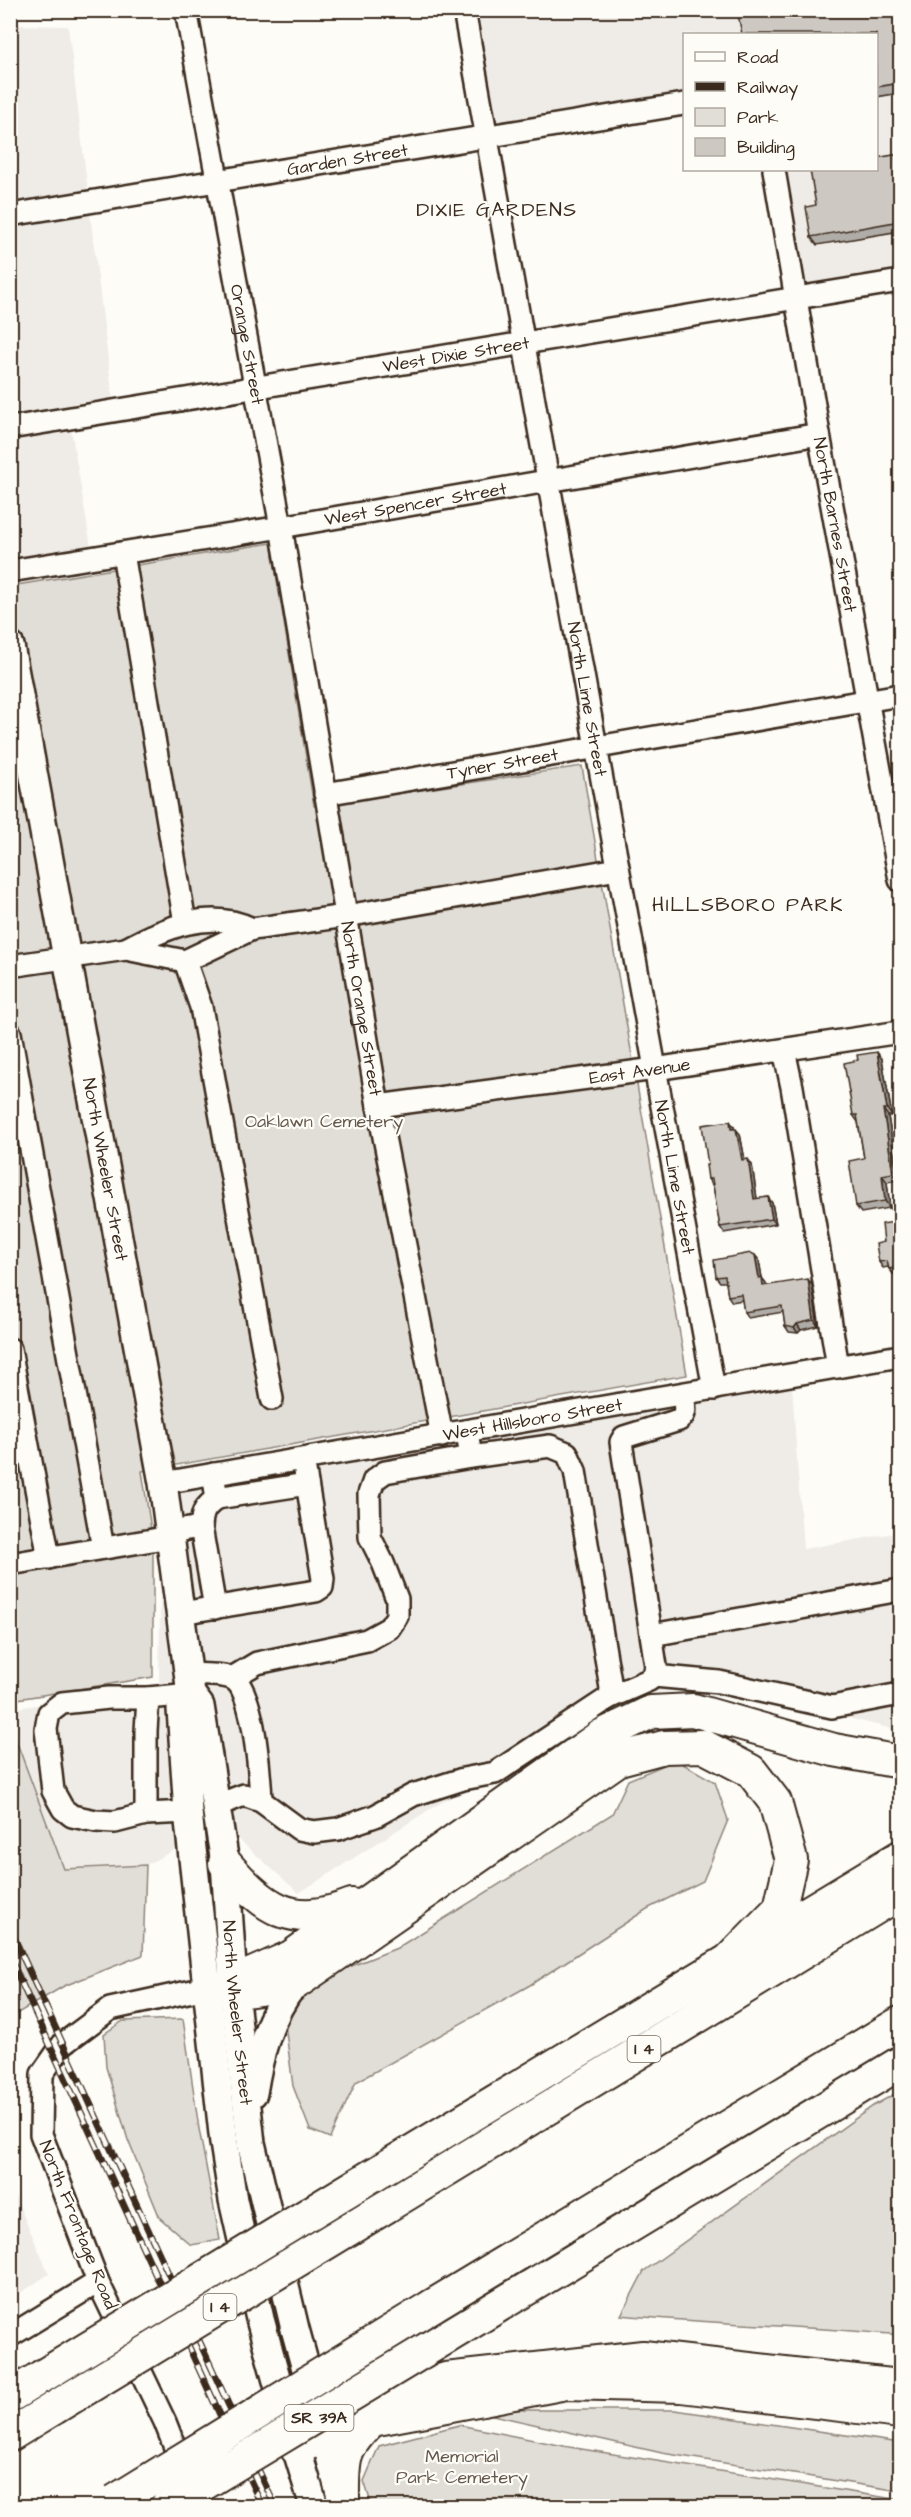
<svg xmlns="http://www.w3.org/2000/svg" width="911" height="2517" font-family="'Architects Daughter',sans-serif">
	<rect width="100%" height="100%" fill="#fdfcf7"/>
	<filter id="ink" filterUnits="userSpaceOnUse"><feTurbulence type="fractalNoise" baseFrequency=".0167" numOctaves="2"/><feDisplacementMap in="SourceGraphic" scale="12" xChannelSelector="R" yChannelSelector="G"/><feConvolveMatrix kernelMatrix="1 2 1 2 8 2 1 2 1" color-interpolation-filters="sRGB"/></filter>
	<g filter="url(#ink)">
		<path fill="#efece7" d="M464,11h436v270l-103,17 -23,-128h102v-136h-192v70l-197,34z
			M11,25l57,1 20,166 -77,12z
			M90,213l23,187 -102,17v-191z
			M71,429l20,118 -80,13v-121z
			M792,1386l11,163 97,-17v199l-175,-44 -91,7 -202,114 -133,85 -71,-63 -28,-142 -26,-196z
			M161,1542l20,148 3,155 -38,20 -82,5 -50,-135h-3v-26l143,-23 5,-3z
			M11,2187l38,87 -38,25h-1z"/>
		<path fill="#e1ded7" stroke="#8e847a" stroke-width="1.5" d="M271,543l43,263 268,-40 105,609 -545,96 11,71v135l-142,23v-1114z
			M11,1735h3l50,134 82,-4 -3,90 -79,31 -53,31z
			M676,1760l39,22 13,38 -25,61 -56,28 -117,76 -174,97 -26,56 -20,-8 -17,-44 -8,-62 18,-32 41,-23 53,-21 215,-134 16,-34z
			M183,2019l16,110 21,111 -29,5 -31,-27 -32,-78 -22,-73 -2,-33 19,-13z
			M900,2091v244c-93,-9 -186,-11 -279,-20l23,-44 229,-165z
			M481,2410h194l225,33v48l-238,-38 -187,-42z
			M459,2425l110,22 331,53v6h-528l-8,-25 15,-35z"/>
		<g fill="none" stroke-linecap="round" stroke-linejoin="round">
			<g stroke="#3b2a1e" stroke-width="26">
				<g id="minor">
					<path id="s1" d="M186,10l95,517 97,579 64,330"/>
					<path id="s2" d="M464,10l132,737 118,642"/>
					<path id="s3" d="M774,170l45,264 81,446"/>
					<path id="s4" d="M10,215l674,-111"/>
					<path id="s5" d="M10,428l890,-147"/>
					<path d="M123,553l61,364 8,4"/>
					<path id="s6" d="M10,571l271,-44 538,-93"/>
					<path id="s7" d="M325,794l575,-99"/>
					<path d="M126,949c38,-21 84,-41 126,-20"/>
					<path d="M185,961l16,46 71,392"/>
					<path d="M10,966l116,-17 59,12 67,-32 94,-13 272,-47"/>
					<path d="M10,1033l93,515"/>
					<path d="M784,1050l8,37 46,280"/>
					<path id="s8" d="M378,1106l277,-37 245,-37"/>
					<path d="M10,1349l39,209"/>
					<path d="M213,1474l4,24 90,-14"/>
					<path id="s9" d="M163,1483l737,-127"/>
					<path d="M201,1527l14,81"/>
					<path d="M170,1532l31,-5c1,-16 4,-20 16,-29"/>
					<path d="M10,1564l160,-27"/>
					<path d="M181,1613l135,-22 6,-4 1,-8 -20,-120"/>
					<path d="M652,1635l248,-45"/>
					<path d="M189,1674c12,1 36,-1 46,6 19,14 25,96 26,121"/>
					<path d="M654,1676l65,6 113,25 68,-13"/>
					<path d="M232,1678l25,-15 110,-23 22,-12 8,-12v-17l-14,-36 -13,-26 -1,-43 5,-14 11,-8 86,-15"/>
					<path d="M610,1697l39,-17 5,-4 2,-10 -35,-224 3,-5 55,-17c9,-7 5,-15 4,-26"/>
					<path d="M148,1698h-39l-47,5 -13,10 -3,16 7,62 10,18 9,7 24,5 19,1 31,-8 42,-2"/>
					<path d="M215,1806l29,-11 17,6 38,28 15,3 24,-3 37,-13 38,-21 50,-16 32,-6 115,-76 1,-9 -36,-217 -8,-18 -17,-7 -79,11 -4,-25"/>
					<path d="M146,1814v-83l2,-33 43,-4"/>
					<path d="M10,2336l88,-54"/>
					<path d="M198,2506l-33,-84 -67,-140 -57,-148 1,-60 21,-30 47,-35 96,-21"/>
				</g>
			</g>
			<g stroke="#3b2a1e" stroke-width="32">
				<g id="major">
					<path id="s10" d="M10,646l153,837 28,211 9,12 25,157 8,119 18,161 44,186 45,164"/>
					<path d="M191,1694l-10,15 7,103 36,331 9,57 27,119 30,109 24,78"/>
					<path d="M253,2093c6,-38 16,-78 41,-109"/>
				</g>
			</g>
			<g stroke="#3b2a1e" stroke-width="36">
				<path id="highway" d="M225,1863c40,46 66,66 127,42
					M233,1982l13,9 48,-7 325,-225 45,-12 39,-1 48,25 24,31 16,58 -11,48 -52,53
					M234,1982l57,-25 310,-221 50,-24 42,-2 141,40 66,12
					M373,2175l527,-318
					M387,2206l513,-313
					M432,2306l468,-283
					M447,2337l453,-274
					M10,2396l31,-19
					M365,2404l81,-25 197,-22 257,29
					M10,2435l44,-27
					M296,2448l75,-28
					M343,2504c0,-43 -3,-53 29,-84l194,-37 115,3 219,26"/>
			</g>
			<use href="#minor" stroke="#fdfcf7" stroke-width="21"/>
			<use href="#major" stroke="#fdfcf7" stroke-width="27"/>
			<use href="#highway" stroke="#fdfcf7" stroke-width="32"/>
			<g stroke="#3b2a1e" stroke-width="7">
				<path id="rail" d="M10,1929l265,577
					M10,1958l252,548"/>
			</g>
			<use href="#rail" stroke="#fdfcf7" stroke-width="4.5" stroke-dasharray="14" stroke-linecap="butt"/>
			<g stroke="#3b2a1e" stroke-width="36" stroke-linecap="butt">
				<path id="highway-bridge" d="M41,2377l332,-202
					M54,2408l333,-202
					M115,2501l317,-195
					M167,2506l280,-169"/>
			</g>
			<use href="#highway-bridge" stroke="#fdfcf7" stroke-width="32"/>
		</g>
		<path fill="#b0aca7" stroke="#3b2a1e" stroke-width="1.5" d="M900,10v83l-24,4v-63z
			M900,154v77l-83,14 -6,-8 5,-32z
			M882,1059l10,57h-4l10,64 -11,2 3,26 -29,5 -5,-7 8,-48 -6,-36 -5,-7z
			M734,1127v2l6,5 5,26 7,5 5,34 11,-2 4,6 4,21 -52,9 -4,-6 -7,-42h-1l-4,-6v-14z
			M900,1221l-5,53h-2l-5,-7 -5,1 -4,-6 5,-20z
			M759,1260l3,18 4,5v3l46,-1 6,41 -17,4 -3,3 -9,-1 -4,-6 -2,-14 -35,6 -4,-6 -2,-12 -10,2 -4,-6 -2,-14h-6l-4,-5z"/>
		<path fill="#908c88" stroke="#3b2a1e" stroke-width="1.5" d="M877,1052l5,7 10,57 -5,-7z
			M883,1109l5,7 10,64 -5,-7z
			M730,1121l4,6 1,8 -4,-6z
			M736,1129l4,5 6,32 -4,-6z
			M748,1159l4,6 6,40 -4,-6z
			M882,1175l5,7 3,26 -5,-7z
			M768,1197l4,6 4,21 -4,-5z
			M755,1255l4,5 3,18 4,5 1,9 -8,-14z
			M808,1279l4,6 6,41 -4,-6z
			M797,1324l4,6 -3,3 -4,-5z"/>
		<path fill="#cdc8c2" stroke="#3b2a1e" stroke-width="1.5" d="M737,10h163v73l-24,4v-53h-134z
			M900,154v67l-89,16 -5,-30 10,-2 -6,-35h66v-12z
			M877,1052l10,57h-4l10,64 -11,2 3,26 -29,5 -7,-45 15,-3 -7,-43h-4l-9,-52 14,-3 -1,-5z
			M730,1121l1,8h5l6,31 6,-1 6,40 14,-2 4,22 -52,8 -8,-48h-4l-2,-14h2l-6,-40z
			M900,1221v90l-6,-43 -5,1 -2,-8 -8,1 -3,-18 8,-2 -2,-18z
			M751,1253l4,2 4,23 3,-1 1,9 45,-7 6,41 -17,4 -3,4 -9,-2 -3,-20 -38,6 -3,-18 -13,2 -3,-20 -9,1 -2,-17z
			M900,1378v29h-2l-3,-21 2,-1 -1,-6z"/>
	</g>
	<g text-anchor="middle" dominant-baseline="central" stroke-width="4.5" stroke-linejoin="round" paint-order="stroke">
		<g fill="#fdfcf7" stroke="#75695f" stroke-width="1.5">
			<rect x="627.5" y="2036" width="33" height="26" rx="4.5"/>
			<rect x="203.5" y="2294" width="33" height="26" rx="4.5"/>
			<rect x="284.5" y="2405" width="69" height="26" rx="4.5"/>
		</g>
		<g font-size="16" font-weight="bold" fill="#3b2a1e">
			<text x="644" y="2049">I 4</text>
			<text x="220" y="2307">I 4</text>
			<text x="319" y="2418">SR 39A</text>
		</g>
		<g font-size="18" fill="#3b2a1e" stroke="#fdfcf7">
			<text stroke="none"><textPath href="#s4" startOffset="342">Garden Street</textPath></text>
			<text stroke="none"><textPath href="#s1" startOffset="340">Orange Street</textPath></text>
			<text stroke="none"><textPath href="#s5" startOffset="452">West Dixie Street</textPath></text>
			<text stroke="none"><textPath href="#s6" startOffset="411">West Spencer Street</textPath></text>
			<text stroke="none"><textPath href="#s3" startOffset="360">North Barnes Street</textPath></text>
			<text stroke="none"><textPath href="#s2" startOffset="700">North Lime Street</textPath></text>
			<text stroke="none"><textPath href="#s7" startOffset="180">Tyner Street</textPath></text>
			<text stroke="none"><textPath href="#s1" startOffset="1014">North Orange Street</textPath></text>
			<text stroke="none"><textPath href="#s8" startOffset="264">East Avenue</textPath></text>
			<text stroke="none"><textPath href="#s10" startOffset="532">North Wheeler Street</textPath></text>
			<text stroke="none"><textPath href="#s2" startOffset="1186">North Lime Street</textPath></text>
			<text stroke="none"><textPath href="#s9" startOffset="375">West Hillsboro Street</textPath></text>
			<text stroke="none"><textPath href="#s10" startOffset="1388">North Wheeler Street</textPath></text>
			<text transform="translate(78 2225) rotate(68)">North Frontage Road</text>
		</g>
		<g font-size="18" fill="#64574c" stroke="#fdfcf7">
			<text x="324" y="1121">Oaklawn Cemetery</text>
			<text x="462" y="2456">Memorial<tspan x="462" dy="21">Park Cemetery</tspan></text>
		</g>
		<g font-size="20" letter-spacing="1.5" fill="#3b2a1e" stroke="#fdfcf7">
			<text x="497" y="210">DIXIE GARDENS</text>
			<text x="748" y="905">HILLSBORO PARK</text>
		</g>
	</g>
	<rect width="911" height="2517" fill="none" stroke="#fdfcf7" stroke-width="36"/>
	<rect x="18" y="18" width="875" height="2481" fill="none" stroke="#3b2a1e" stroke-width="2" filter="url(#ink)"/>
	<rect x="683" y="33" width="195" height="138" fill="#fdfcf7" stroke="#afa8a0" stroke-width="1.5"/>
	<rect x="695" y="52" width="30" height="9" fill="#fdfcf7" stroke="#afa8a0" stroke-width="1.5"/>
	<text x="737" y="63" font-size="18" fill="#3b2a1e">Road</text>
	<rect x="695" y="82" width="30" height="9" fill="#3b2a1e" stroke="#afa8a0" stroke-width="1.5"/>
	<text x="737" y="93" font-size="18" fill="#3b2a1e">Railway</text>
	<rect x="695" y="108" width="30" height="18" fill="#e1ded7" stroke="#afa8a0" stroke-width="1.5"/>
	<text x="737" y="123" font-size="18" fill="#3b2a1e">Park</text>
	<rect x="695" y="138" width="30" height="18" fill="#cdc8c2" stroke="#afa8a0" stroke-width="1.5"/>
	<text x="737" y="153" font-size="18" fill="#3b2a1e">Building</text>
</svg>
